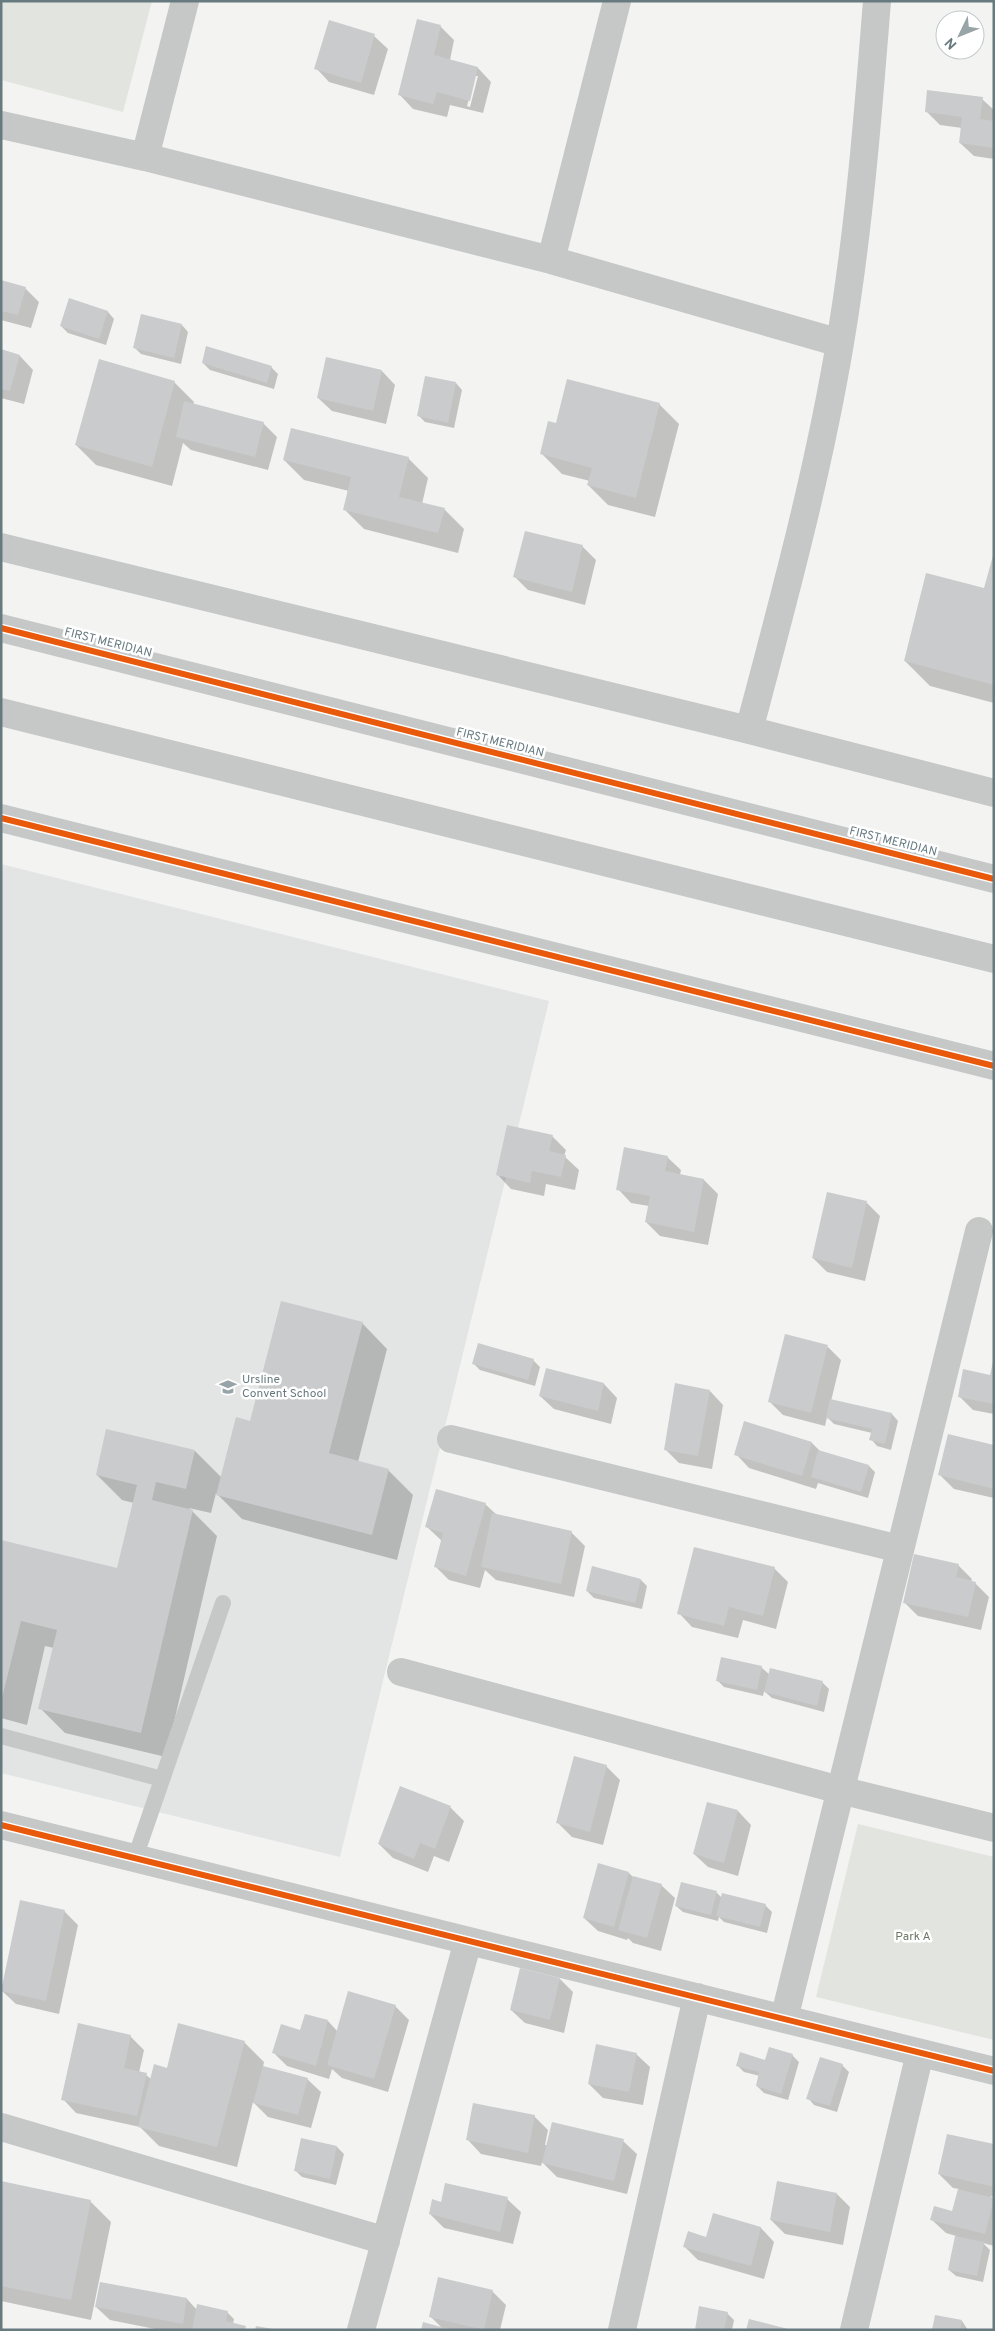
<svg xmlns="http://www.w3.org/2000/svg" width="995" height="2331" font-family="Overpass,sans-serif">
	<rect width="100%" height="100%" fill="#f3f3f2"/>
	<path fill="#e3e4e4" d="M1,864l548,137 -209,856 -339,-84z"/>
	<path fill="#e2e5df" d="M1,1h151l-29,111 -122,-32z
		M858,1824l136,33v183l-178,-43z"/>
	<path fill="#0003" fill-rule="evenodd" d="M418,21l23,6 13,13 -4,20 28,8 13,14 -8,31 -33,-8 -3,12 -34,-8 -13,-14zM475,76h3l-8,31 -3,-1z
		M374,36l14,13 -14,46 -45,-13 -13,-14z
		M982,99l12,11v49l-20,-3 -14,-13 2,-15 -22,-3 -14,-14z
		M1,281l24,7 14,14 -8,26 -30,-8z
		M70,299l38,13 6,7 -8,26 -38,-12 -7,-7z
		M182,325l6,7 -7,32 -40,-10 -6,-6z
		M1,351l19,5 13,14 -9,34 -23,-6z
		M203,363l68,4 7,7 -4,15 -64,-19z
		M382,371l13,14 -9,39 -54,-13 -14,-13z
		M174,382l20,20 -1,3 70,18 14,14 -9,33 -77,-20 -8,-7 -11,43 -76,-21 -20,-20z
		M456,383l6,7 -8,38 -29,-6 -7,-7z
		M659,404l20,20 -24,93 -47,-12 -20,-20 2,-4 -28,-7 -20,-20 15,-29z
		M408,458l20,20 -6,26 22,5 20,20 -6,24 -94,-24 -20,-20 5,-18 -45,-11 -20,-20z
		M582,546l14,14 -11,45 -57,-15 -13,-13z
		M994,554v149l-64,-17 -25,-25 80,-71z
		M552,1136l14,14 -2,6 15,14 -4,20 -29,-6 -2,12 -33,-7 -13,-14z
		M667,1157l14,13 -1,5 24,5 14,14 -10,51 -48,-9 -14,-14 3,-16 -18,-3 -13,-14z
		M828,1194l39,9 13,13 -15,65 -38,-9 -14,-14z
		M362,1323l25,26 -29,113 30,8 25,25 -16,65 -155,-41 -26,-26 -5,20 -22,-5 28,28 -51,221 -101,-24 -25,-25 14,-60 -9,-2 -18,79 -26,-7v-177l117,28 16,-66 -12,-3 -25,-25 98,-24 26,26 30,-54z
		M828,1347l13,13 -10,41 61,13 6,7 -7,29 -14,-4 -6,-7 1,-6 -38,-9 -7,-7 -2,9 -42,-11 -14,-14z
		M533,1360l7,7 -5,19 -55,-16 -7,-7z
		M994,1364v50l-21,-4 -14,-14 32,-20z
		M547,1369l57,15 13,14 -6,26 -57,-15 -14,-13z
		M710,1391l13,14 -11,64 -33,-6 -14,-14z
		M745,1422l67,21 9,9 48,14 6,6 -7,26 -50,-15 -2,6 -67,-21 -13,-14z
		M994,1446v52l-40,-9 -14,-14z
		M485,1504l12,11 74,17 14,14 -11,51 -78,-17 -11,-10 -5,18 -31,-8 -14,-14 7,-25 -15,-14z
		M958,1565l14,14 -1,3 4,1 14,14 -8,33 -63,-14 -13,-13z
		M774,1568l14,14 -12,47 -33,-9 -5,18 -46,-11 -13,-14z
		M641,1580l6,6 -5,23 -48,-11 -7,-7z
		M761,1667l9,8 53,8 6,6 -5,23 -52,-14 -8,-7 -1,5 -39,-9 -7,-7z
		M606,1766l14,14 -17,65 -31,-8 -14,-14z
		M401,1788l50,20 13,13 -15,41 -15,-6 -6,16 -35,-14 -14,-14z
		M738,1811l13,14 -13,51 -30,-9 -14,-13z
		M629,1873l5,5 27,7 14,13 -14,53 -28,-8 -5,-5 -1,2 -29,-9 -14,-13z
		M682,1883l35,10 5,5 43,7 7,7 -5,21 -43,-11 -5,-5 -1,4 -35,-9 -7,-6z
		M64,1911l14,14 -19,89 -43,-10 -14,-13z
		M560,1979l13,13 -9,41 -39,-10 -14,-13z
		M395,2006l14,14 -21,72 -46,-14 -10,-9 -3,10 -42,-13 -13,-13 27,-22 27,-10 10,11z
		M130,2036l14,14 -5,23 7,2 5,4 17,-10 76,-27 20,20 -1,5 44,12 14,13 -10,36 -43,-11 -15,-15 -16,65 -78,-21 -19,-19 -64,-14 -13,-14z
		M636,2054l14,13 -7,38 -40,-7 -14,-14z
		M792,2055l7,7 -11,38 -24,-7 -7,-7 3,-10 -16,-4 -7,-7z
		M842,2065l7,7 -12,40 -23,-7 -6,-7z
		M534,2116l14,14 -3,15 78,-4 14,13 -10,40 -70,-17 -15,-15 -1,4 -60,-12 -13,-14z
		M302,2140l35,7 7,7 -8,31 -34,-8 -7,-7z
		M994,2145v52l-4,-1 4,3v47l-11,-3 7,7 -7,32 -27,-6 -7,-6 7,-34 -10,-3 -14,-13 21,-7 6,-24 -6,-1 -14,-14z
		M1,2183l90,19 20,20 -20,98 -90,-19z
		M837,2194l13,13 -7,38 -58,-11 -14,-14z
		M507,2199l14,13 -8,32 -69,-16 -14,-14z
		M713,2215l48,13 13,14 -10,37 -66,-19 -14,-14 23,-8z
		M492,2291l14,14 -6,25h-78l21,-1 -12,-12z
		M187,2299l10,11 30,2 7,7 -1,5 15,6h-88l-50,-10 -14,-13z
		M727,2313l7,7 -2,10h-36z
		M962,2321l6,9h-35z"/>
	<path fill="#cacbcc" d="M417,19l24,6 -7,30 44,12 -8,34 -33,-9 -4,12 -35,-9z
		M329,20l46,14 -14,49 -47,-14z
		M927,90l56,7 -3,22 14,2v27l-35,-5 3,-26 -37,-5z
		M1,280l25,7 -8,28 -17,-4z
		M69,298l39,13 -9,28 -39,-13z
		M141,314l41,10 -8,34 -41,-10z
		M206,346l66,20 -5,17 -65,-20z
		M1,349l19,6 -10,36 -9,-2z
		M326,357l56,13 -9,41 -56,-13z
		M99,359l76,22 -23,86 -77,-22z
		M425,376l31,6 -8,41 -31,-7z
		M567,379l93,24 -24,95 -49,-13 5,-17 -52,-14 8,-33 8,2z
		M184,401l80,21 -9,35 -79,-20z
		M291,428l118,29 -10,40 46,11 -7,25 -95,-23 8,-33 -68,-17z
		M525,531l58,14 -11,47 -59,-15z
		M994,552v133l-90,-24 22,-88 58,15z
		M507,1125l46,10 -4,16 17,4 -5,22 -29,-6 -2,12 -34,-8z
		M624,1147l44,9 -3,15 39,8 -10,53 -49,-10 5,-26 -34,-6z
		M827,1192l40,9 -15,67 -40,-10z
		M281,1301l82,21 -34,131 60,16 -17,66 -156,-40 20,-78 14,4z
		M785,1334l43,11 -17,68 -43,-11z
		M478,1343l56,16 -6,21 -56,-16z
		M993,1362l1,42 -36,-7 5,-28 27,6z
		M546,1368l58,15 -6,28 -59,-15z
		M675,1383l35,7 -12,66 -34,-6z
		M830,1399l62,14 -7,31 -16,-4 3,-11 -46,-11z
		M744,1421l68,21 -10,34 -68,-21z
		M106,1429l89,21 -9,39 -30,-7 -4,18 41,10 -52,223 -103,-24 19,-79 -36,-9 -20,81v-162l116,28 20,-83 -41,-10z
		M948,1434l46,11v44l-56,-14z
		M818,1450l51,15 -8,27 -50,-15z
		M436,1489l50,14 -20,73 -32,-9 9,-34 -18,-6z
		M492,1513l80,18 -11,53 -80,-17z
		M694,1547l81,20 -12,49 -34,-9 -5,19 -47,-12z
		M914,1554l45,10 -3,13 20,5 -8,35 -65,-14z
		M592,1566l49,13 -6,24 -49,-12z
		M721,1657l41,9 -5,24 -41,-9z
		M770,1668l53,13 -6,25 -53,-14z
		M574,1756l33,9 -17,67 -34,-9z
		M400,1786l51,20 -16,43 -15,-6 -6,16 -36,-15z
		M707,1802l31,8 -14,53 -31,-9z
		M598,1863l31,9 -15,55 -31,-9z
		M633,1876l29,8 -15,54 -29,-8z
		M681,1882l36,9 -6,24 -36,-9z
		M722,1893l44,11 -6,23 -44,-11z
		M20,1900l45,10 -19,91 -45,-10z
		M520,1968l40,10 -10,42 -40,-10z
		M348,1991l48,14 -22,74 -47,-14z
		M305,2014l23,6 -12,46 -44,-13 9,-29 19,6z
		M78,2023l53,12 -7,33 23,5 -10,43 -76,-16z
		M178,2023l67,18 -28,106 -79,-20 16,-63 13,4z
		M596,2044l41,9 -8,39 -41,-8z
		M769,2047l24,7 -12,40 -25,-8 3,-14 -23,-6 4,-14 25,8z
		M820,2057l23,7 -13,42 -24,-7z
		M263,2066l45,12 -10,37 -45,-12z
		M473,2103l62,12 -7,38 -62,-13z
		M552,2122l72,17 -10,42 -72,-18z
		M947,2134l47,10v43l-56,-13z
		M301,2138l36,8 -7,33 -36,-8z
		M1,2181l90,19 -20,100 -70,-14z
		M777,2181l60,12 -7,39 -60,-12z
		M445,2183l63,14 -8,35 -71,-18 3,-15 9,3z
		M958,2189l36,9 -9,36 -55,-14 4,-14 18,5z
		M713,2213l48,14 -10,39 -68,-19 5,-16 18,6z
		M955,2236l29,6 -7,34 -29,-6z
		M438,2277l55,13 -9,40 -55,-13z
		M100,2282l87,16 -4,26 -88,-17z
		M197,2304l31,7 -2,10 20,5 -1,4h-53z
		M699,2306l29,6 -4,18h-29z
		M935,2315l27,5 -2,10h-28z
		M749,2319l39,10 -1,1h-41z
		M423,2322l25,7v1h-27z
		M256,2326l17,3v1h-18z"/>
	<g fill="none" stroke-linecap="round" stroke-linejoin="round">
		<path stroke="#c6c8c8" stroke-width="16" d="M1,1736l161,43
			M135,1858l88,-255"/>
		<path stroke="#c6c8c8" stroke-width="28" d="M1,125l144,32 406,103 289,83
			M145,157l40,-156
			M551,260l66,-259
			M1,547l748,183 245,63
			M749,730c34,-128 69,-256 91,-387 19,-113 28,-228 37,-342
			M1,818l993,248
			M451,1439l449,110
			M401,1672l439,118 154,38
			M1,1825l993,246
			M784,2019l195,-788
			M1,2127l385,114
			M361,2330l107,-389
			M622,2330l75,-333
			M854,2330l66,-277"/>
		<path stroke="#c6c8c8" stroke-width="28" d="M1,628l993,251
			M1,712l993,247"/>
		<g stroke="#fff" stroke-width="9">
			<path id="cycleway" d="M1,628l993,251
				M1,818l993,248
				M1,1825l993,246"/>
		</g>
		<use href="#cycleway" stroke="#e8590c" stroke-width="6"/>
	</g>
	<defs>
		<g id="school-bare" transform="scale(1.35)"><path d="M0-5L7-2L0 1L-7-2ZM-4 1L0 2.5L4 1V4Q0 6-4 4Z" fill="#97a4a8" stroke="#fff" stroke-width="2.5" paint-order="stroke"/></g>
	</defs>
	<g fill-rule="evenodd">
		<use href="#school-bare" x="228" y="1387"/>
	</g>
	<g text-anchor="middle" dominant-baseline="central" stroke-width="5" stroke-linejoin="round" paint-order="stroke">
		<g font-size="12" fill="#667a80" stroke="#fff">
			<text transform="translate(108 643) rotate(14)">FIRST MERIDIAN</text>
			<text transform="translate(500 743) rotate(14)">FIRST MERIDIAN</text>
			<text transform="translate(893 842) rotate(14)">FIRST MERIDIAN</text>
		</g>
		<g font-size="12" fill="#667a80" stroke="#fff" text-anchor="start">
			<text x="242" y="1380">Ursline<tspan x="242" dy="14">Convent School</tspan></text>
		</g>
		<g font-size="12" fill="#6c7764" stroke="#fff">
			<text x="913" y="1937">Park A</text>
		</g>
	</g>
	<rect width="995" height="2331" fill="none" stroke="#667a80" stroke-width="5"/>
	<g transform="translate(960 35) rotate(227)"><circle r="24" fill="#ffffff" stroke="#c2cacc"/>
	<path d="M0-4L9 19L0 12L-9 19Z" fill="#97a4a8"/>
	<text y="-8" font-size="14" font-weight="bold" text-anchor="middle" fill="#667a80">N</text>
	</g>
</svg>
